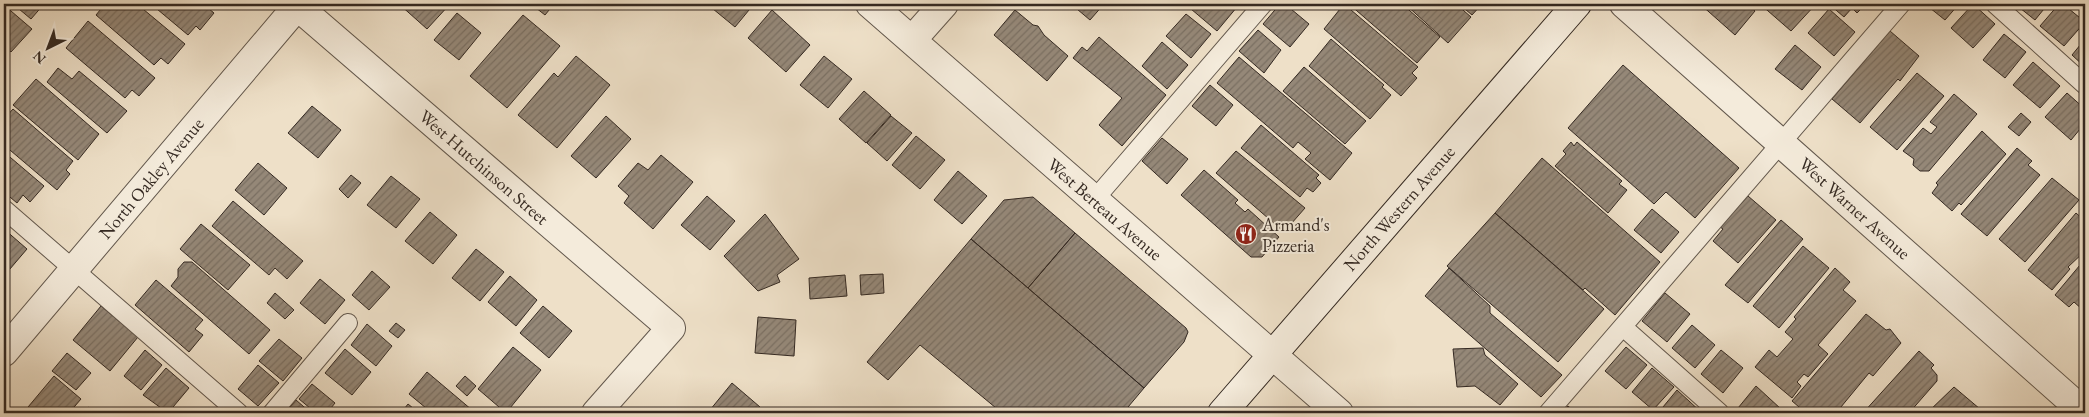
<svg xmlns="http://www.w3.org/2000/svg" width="2089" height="417" font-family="'EB Garamond',serif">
	<defs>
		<pattern id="building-hatch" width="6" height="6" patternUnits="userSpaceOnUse" patternTransform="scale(1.25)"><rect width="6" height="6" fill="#958878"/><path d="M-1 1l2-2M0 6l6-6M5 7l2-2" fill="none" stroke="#7a6f62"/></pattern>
	</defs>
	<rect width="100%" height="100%" fill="#eee0c8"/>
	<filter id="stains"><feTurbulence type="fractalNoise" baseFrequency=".004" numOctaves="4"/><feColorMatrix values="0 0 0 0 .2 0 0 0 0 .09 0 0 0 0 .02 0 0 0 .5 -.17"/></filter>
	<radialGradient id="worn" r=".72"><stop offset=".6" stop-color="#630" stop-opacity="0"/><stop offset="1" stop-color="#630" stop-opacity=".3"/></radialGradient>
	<path fill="url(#building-hatch)" stroke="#342922" d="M13,4h31l-13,15z
		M105,4h32l48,40 -17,20 -7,-6 -7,7 -58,-50z
		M151,4h52l11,9 -14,17 -4,-4 -8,9z
		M399,4h51l-23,25z
		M531,4h23l-9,11z
		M707,4h47l-19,23z
		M1071,4h33l-14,16z
		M1196,4h37l4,3 -20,24 -26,-22z
		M1280,4h5l24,20 -19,23 -27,-23z
		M1344,4l74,63 -6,6 5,5 -16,18 -77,-67z
		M1349,4h53l38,33 -23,26z
		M1405,4h51l15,13 -23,26z
		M1459,4h23l-10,11z
		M1700,4h47l8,7 -20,24z
		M1760,4h56l-25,27z
		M1829,4h37l-9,9 -5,-5 -8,9z
		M1925,4h34l-14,16z
		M1973,4l22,20 -22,24 -22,-20z
		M2015,4h33l-13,16z
		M2059,4h4l22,18 -21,24 -24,-20z
		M4,5l28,24 -21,23 -7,-6z
		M1829,9l26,23 -21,24 -26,-23z
		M772,10l38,35 -24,27 -38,-34z
		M1015,10l18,15 5,1 6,9 24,21 -21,25 -53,-46z
		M457,13l24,20 -22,27 -25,-20z
		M1186,14l25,20 -20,24 -25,-22z
		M523,15l37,31 -53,62 -37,-32z
		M88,21l67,57 -16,18 -7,-6 -7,8 -59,-50z
		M1258,30l23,20 -17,23 -25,-22z
		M1890,31l29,25 -19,25 -2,-2 -38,44 -28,-24z
		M2004,34l22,18 -21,26 -22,-18z
		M1099,37l67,58 -44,51 -23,-21 23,-27 -49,-40 9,-11 5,4z
		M1331,39l53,46 -2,2 9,8 -21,24 -61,-53z
		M2085,39v28l-13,-12z
		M1162,42l26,23 -21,24 -25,-23z
		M1795,45l26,22 -19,23 -27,-21z
		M576,56l34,29 -53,63 -39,-33 36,-42 4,4z
		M824,56l28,23 -24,29 -28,-23z
		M1239,57l113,96 -22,27 -25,-21 6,-6 -13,-11 -5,6 -76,-65z
		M2033,62l27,24 -20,22 -27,-23z
		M1623,65l116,103 -44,50 -29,-26 -12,12 -86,-76z
		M1304,67l62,54 -21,23 -62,-53z
		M58,68l14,11 7,-8 48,40 -20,22 -60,-51z
		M1917,73l27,23 -47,54 -27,-23z
		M36,79l63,55 -21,26 -65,-55z
		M1210,85l23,20 -17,21 -24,-20z
		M864,91l27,24 -25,28 -27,-24z
		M2067,93l18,16v14l-14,17 -26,-23z
		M1954,94l23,20 -48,57h-9l-7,-6 1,-6 -11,-8 20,-23 8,6 6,-7 -7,-5z
		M312,106l29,24 -23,28 -30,-25z
		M13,109l60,52 -7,9 4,4 -13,16 -53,-45v-26z
		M2021,113l10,9 -12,14 -11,-9z
		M606,116l25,23 -35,39 -25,-22z
		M891,116l21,17 -25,28 -20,-18z
		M1261,125l58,50 -3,3 5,5 -8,9 -6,-4 -7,9 -59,-49z
		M1982,131l24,23 -45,51 -2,-2 -7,8 -20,-18 6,-8 -2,-2z
		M916,136l29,24 -25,29 -28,-24z
		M1162,138l26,21 -21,25 -25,-23z
		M1571,142l3,4 3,-4 45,39 -3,3 8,6 -19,23 -53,-47 11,-12 -3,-3z
		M2017,148l15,13 -4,4 12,10 -53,61 -26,-22z
		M1236,151l69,57 -21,24 -68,-59z
		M4,152l40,34 -14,16 -7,-7 -6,8 -13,-11z
		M661,155l32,27 -40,47 -29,-26 5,-7 -11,-10 20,-23 10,7z
		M1542,158l118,104 -45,53 -30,-27 -2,2 -88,-77z
		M258,163l29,25 -23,27 -29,-25z
		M1204,170l34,30 -3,3 10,9 3,-3 31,28 -17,20h-11l-70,-62z
		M958,171l29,25 -25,28 -28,-24z
		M351,175l10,8 -13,15 -9,-9z
		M391,176l29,23 -24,29 -29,-23z
		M2052,178l27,22 -54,62 -26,-23z
		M707,196l28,25 -25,29 -29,-25z
		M1748,196l28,24 -38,43 -25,-22 10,-12 -3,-2z
		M1033,197l42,36 -47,55 -57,-49 33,-39z
		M233,201l70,60 -16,18 -12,-11 -6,7 -57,-49z
		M1652,209l27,23 -18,21 -27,-23z
		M430,212l27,23 -24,29 -28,-23z
		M1495,213l109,96 -46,53 -111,-96z
		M2076,213l9,8v30l-17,16 2,2 -18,21 -24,-20z
		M765,214l34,45 -22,16 3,7 -22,9 -34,-35z
		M1781,220l22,19 -55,64 -23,-18z
		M201,224l49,41 -22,25 -48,-41z
		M4,229l23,20 -23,27z
		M1075,233l111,95 2,4 -4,10 -40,46 -116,-100z
		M971,239l173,149 -21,25h-121l-82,-68 -32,35 -21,-18z
		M1803,246l26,22 -50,60 -26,-22z
		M476,249l28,23 -24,29 -28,-23z
		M2085,259v49l-2,2 -9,-8 -5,5 -14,-12z
		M184,262h8l78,68 -21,24 -78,-68 7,-9v-8z
		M1449,268l41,38v7l72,62 -21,22 -116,-101z
		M1835,268l15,14 -7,8 13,11 -38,44 10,9 -20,23 -4,-3 -7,8 4,4 -9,12 -37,-31 14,-17 8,7 16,-18 -8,-7 11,-13 -2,-2z
		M372,271l18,16 -21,23 -17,-15z
		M883,274l1,19 -23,2 -1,-20z
		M845,275l2,21 -37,3 -1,-21z
		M510,276l27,24 -21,26 -28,-24z
		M320,279l25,21 -20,24 -25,-21z
		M156,280l47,40 -8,9 8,6 -14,17 -54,-47z
		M275,293l19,17 -9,9 -18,-16z
		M1665,293l25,21 -23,28 -25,-21z
		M101,306l37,31 -28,34 -37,-31z
		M543,306l29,25 -23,27 -29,-25z
		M1866,314l20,16 4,-1 11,14 -28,33 -4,-3 -33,40h-30l-14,-12z
		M758,317l38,3 -2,36 -39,-3z
		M396,323l9,7 -7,8 -9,-7z
		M367,324l25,22 -16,20 -25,-21z
		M1692,325l23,20 -20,23 -23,-20z
		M279,339l23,19 -19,23 -24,-20z
		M513,347l28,23 -35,43 -28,-24z
		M1626,347l21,18 -21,24 -21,-18z
		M1483,348l2,7 33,29 -18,21 -25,-19 -18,1 -4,-38z
		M345,349l26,23 -19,23 -27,-22z
		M145,350l17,15 -21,25 -17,-14z
		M1721,350l22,18 -20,25 -22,-19z
		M1919,351l15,14 -3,3 6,7v6l-28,32h-46z
		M67,353l24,20 -15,17 -24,-19z
		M258,365l21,18 -21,23 -20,-17z
		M166,368l23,20 -21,25 -25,-18z
		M1652,368l22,19 -21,23 -21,-18z
		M427,372l45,38 4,3h-44l-23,-19z
		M54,376l27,23 -12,14h-46z
		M465,376l11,10 -9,10 -11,-10z
		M732,383l28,24 -6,6h-41l-3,-3z
		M312,384l23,19 -8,10h-11l-17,-14z
		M1756,386l25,23 -4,4h-32l-7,-5z
		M1954,387l26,22 -4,4h-49z
		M1677,390l25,23h-44z
		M296,400l15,13h-26z
		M408,404l11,9h-18z
		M1568,406l8,7h-14z
		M88,407l8,6h-13z"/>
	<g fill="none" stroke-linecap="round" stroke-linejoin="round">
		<g stroke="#62574c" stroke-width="20">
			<path id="service" d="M1995,4l90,81
				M1094,200l169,-196
				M4,209l235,204
				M1623,327l97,86
				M272,413l76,-90
				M1548,413l353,-409"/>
		</g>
		<g stroke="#62574c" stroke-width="30">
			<path id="minor" d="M870,4l469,409
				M1624,4l461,409
				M297,6l374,322 -75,85
				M912,40l32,-36
				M4,352l295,-348"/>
		</g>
		<g stroke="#342922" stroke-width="30">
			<path id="secondary" d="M1222,413l355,-409"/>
		</g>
		<use href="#service" stroke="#f4ebdb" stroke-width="18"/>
		<use href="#minor" stroke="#f4ebdb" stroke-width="28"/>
		<use href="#secondary" stroke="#f4ebdb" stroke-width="28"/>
	</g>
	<defs>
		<g id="restaurant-disc" transform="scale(1.125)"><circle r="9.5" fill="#8f2418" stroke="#f4ebdb"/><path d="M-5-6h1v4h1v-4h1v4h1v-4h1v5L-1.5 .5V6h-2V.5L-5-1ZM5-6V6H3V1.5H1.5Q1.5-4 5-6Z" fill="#fff"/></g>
	</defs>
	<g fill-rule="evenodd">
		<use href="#restaurant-disc" x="1246" y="234"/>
	</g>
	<g text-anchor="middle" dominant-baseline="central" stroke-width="4" stroke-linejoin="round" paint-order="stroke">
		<g font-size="18" fill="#342922" stroke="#f4ebdb">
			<text transform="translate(484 167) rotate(41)">West Hutchinson Street</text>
			<text transform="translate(151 178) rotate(-50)">North Oakley Avenue</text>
			<text transform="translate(1399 208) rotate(-49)">North Western Avenue</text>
			<text transform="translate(1855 208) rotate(42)">West Warner Avenue</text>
			<text transform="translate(1105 209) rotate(41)">West Berteau Avenue</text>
		</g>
		<g font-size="18" fill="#342922" stroke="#f4ebdb" text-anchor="start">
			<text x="1262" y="224">Armand's<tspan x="1262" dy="21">Pizzeria</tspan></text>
		</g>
	</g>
	<rect width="2089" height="417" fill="none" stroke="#eee0c8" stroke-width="20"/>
	<rect x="5" y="5" width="2079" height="407" fill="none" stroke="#342922" stroke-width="2.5"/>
	<rect x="10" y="10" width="2069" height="397" fill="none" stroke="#342922"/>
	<g transform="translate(48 48) rotate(222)" stroke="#f4ebdb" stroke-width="4" paint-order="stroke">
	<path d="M0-4L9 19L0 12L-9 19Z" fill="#342922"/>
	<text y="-8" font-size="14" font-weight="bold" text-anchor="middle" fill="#342922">N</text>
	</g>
	<rect width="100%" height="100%" filter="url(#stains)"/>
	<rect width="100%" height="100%" fill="url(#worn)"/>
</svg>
